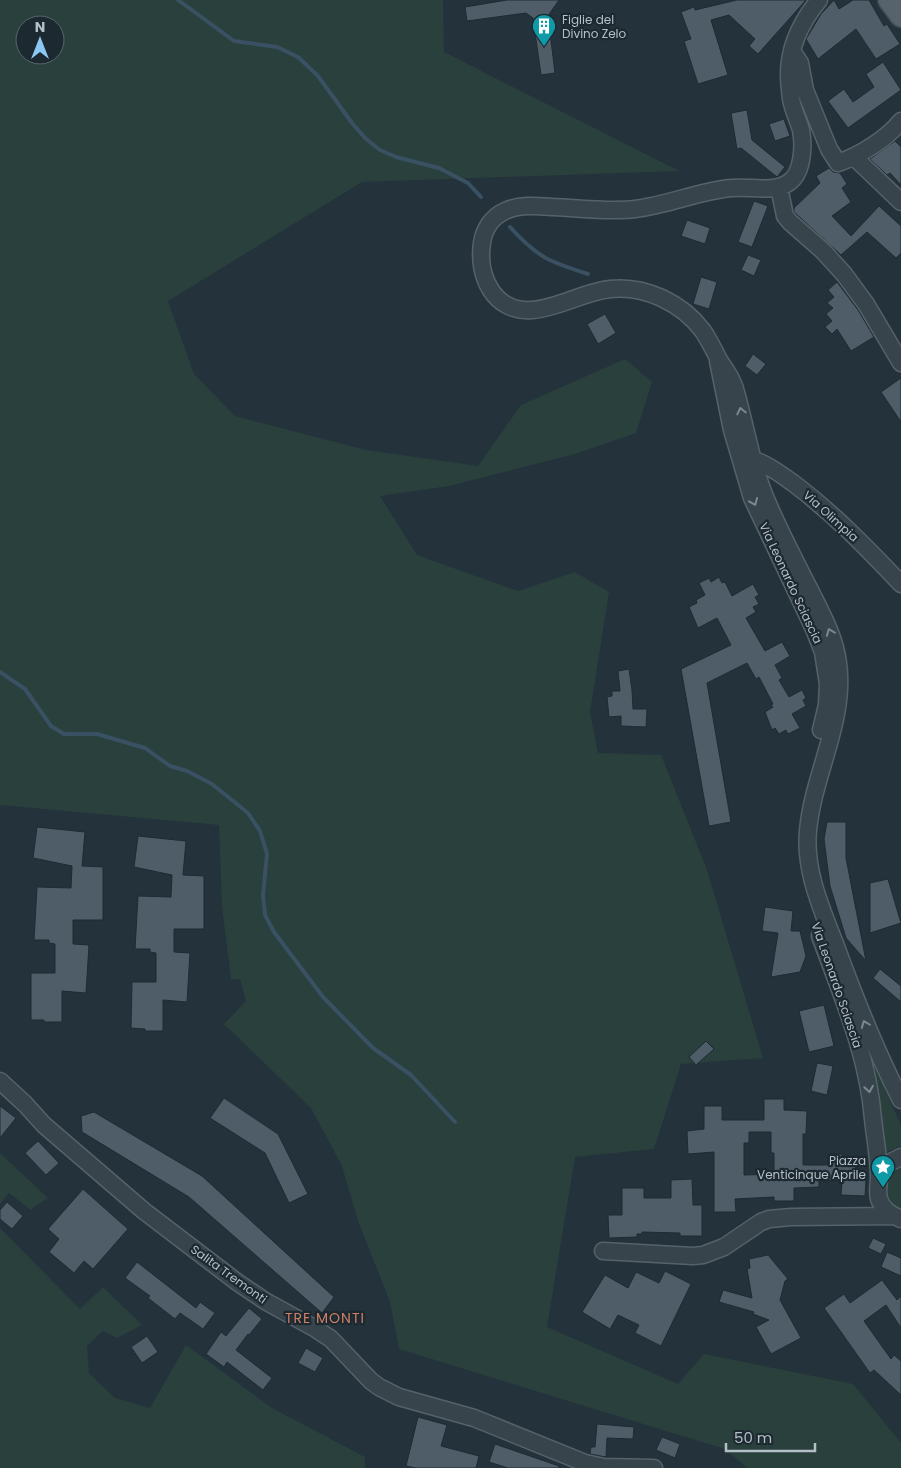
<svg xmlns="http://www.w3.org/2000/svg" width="901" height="1468" font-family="Poppins,sans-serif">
	<rect width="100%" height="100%" fill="#24323b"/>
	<path fill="#29403d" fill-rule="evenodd" d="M0,0h443l1,52 235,119 -317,11 -194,119 26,73 41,42 131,34 112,16 43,-61 104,-46 27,23 -16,51 -61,21 -126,32 -69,10 37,59 101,36 57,-19 34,20 -19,120 8,41 63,2 46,115 56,188 -82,6 -27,85 -79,8 -28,170 131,57 26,-30 149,30 48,59v25h-154l-22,-19 -326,-100 -9,-47 -32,-81 -16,-55 -31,-58 -87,-84 22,-23 -6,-22h-9l-9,-73 -3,-81 -219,-20zM25,25h30v30h-30z
		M872,1068h3l26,57v21l-17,7 -7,-68z
		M0,1153l48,45 -14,9 -3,3 -22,-17 -9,11z
		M901,1168v42c-18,-10 -19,-33 0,-42z
		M0,1228l80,81 23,-22 39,38 -25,13 -14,-7 -16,15 2,27 26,25 35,10 36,-63 86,63 93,49v11h-365z"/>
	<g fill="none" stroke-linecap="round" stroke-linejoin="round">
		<path stroke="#395162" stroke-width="4" d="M178,0l56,41 43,6 21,10 20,19 34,47 13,15 15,12 16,7 43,11 29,15 13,14
			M510,227c28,31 40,35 78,47
			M0,672l25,17 26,37 13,8h33l48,14 25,18 17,5 25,13 36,29 12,18 7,23 -4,41 2,20 9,17 49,65 50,51 38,27 44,47"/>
	</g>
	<path fill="#4e5d67" stroke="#1f2b33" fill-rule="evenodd" d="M507,0h52l-11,16 7,57 -14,2 -8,-57 -7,-5 -59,8 -2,-14z
		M737,0h69l-48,54 -9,-8 6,-7 -26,-24 -18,5 17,55 -30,9 -14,-43 7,-2 -10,-27 13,-5 1,3z
		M834,0l5,9 14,-9h16l15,26 3,-2 13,20 -24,15 -20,-30 -38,30 -12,-20 15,-25z
		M883,62l18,28 -53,38 -20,-27 16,-12 9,13 21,-15 -8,-13z
		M747,110l5,30 33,27 -8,10 -36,-29 -4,1 -6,-36z
		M784,119l6,17 -15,5 -6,-17z
		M895,141l6,6v38l-11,-12 -3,2 -17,-16z
		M829,168l4,4 7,1 7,11 -5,4 9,14 -19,14 19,20 28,-30 22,20v27l-5,5 -29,-26 -26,23 -47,-43v-4l26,-25 -4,-7z
		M754,201l14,5 -16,41 -14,-5z
		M687,220l23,8 -5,16 -24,-8z
		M748,255l13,5 -7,16 -13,-6z
		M701,277l16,5 -8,27 -16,-5z
		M837,282l21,28 16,27 -23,14 -14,-22 -5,5 -7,-7 7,-6 -6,-7 7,-6 -6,-5 7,-6 -6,-7z
		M605,314l11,19 -18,11 -11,-20z
		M753,354l13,10 -9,11 -12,-9z
		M901,378v44l-20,-30z
		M719,577l3,6 3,-1 7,14 21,-12 6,11 -4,2 4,7 -6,3 3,5 -10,6 19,33 17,-9 8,14 -15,9 7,13 -3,2 10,17 13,-7 4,8 -3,2 3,6 -14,8 8,14 -12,6 -2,-4 -7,4 -4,-6 -3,2 -7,-18 8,-5 -2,-2 2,-1 -14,-27 -3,2 -9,-16 -40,20 24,139 -22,4 -28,-157 50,-24 -14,-27 -19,10 -9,-21 8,-4 -1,-3 9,-5 -6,-12 10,-5 2,4z
		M629,669l3,21 1,19h14l-1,18 -25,-1v-10l-12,1 -2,-20 5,-1v-5h8l-2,-20z
		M827,822h19v36l20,103 -20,-23 -16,-52 -6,-47z
		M37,827l48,5 -3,34 21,1v53h-30v24l16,1 -3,48 -24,-2v31h-18v-2h-13v-47h24v-29l-6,-1v-3h-15l3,-53 34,1 1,-22 -39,-8z
		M138,836l48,5 -3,34 21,1v53h-30v23l16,1 -3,49 -24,-2v31h-18v-2l-14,-1 1,-46h24v-29l-6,-1v-3h-15l3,-53 33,1 1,-22 -38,-8z
		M888,879l13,44 -31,10v-50z
		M765,907l28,4 -2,20h9l6,25 -6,16 -29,5 7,-44 -16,-2z
		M880,969l21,17v16l-28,-24z
		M824,1005l10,41 -25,6 -10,-41z
		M706,1041l8,8 -18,16 -7,-8z
		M817,1063l16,3 -6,29 -16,-4z
		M224,1098l54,36 30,60 -19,9 -24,-50 -55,-35z
		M764,1099h20v11l23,1 -1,23h-3v31h28v-11h11l-1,11 15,1 -1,14h11l-1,16 -24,-1 1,-14 -23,-1v7l-25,1v13h-20v-4l-39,2 1,13h-22v-60l-26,2 -1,-23 17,-2v-23h18v14h42zM749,1132h22v21h3v21l-30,1v-32h5z
		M0,1106l16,12 -16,20z
		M94,1112l108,64 132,121 -12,16 -133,-116 -107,-65 -1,-16z
		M38,1141l21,22 -13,12 -21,-22z
		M692,1179l1,26h9v31h-22v-3l-38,-1v2h-5v3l-28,1 -1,-23h14v-27h22v10h27v-18z
		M83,1189l45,40 -35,40 -9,-8 -10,12 -25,-21 10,-13 -11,-10z
		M7,1202l16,14 -11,13 -12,-10v-9z
		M873,1238l13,6 -5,10 -13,-6z
		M887,1252l14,6v18l-20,-9z
		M768,1255l20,24 -3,2 -5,19 21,38 -30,16 -15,-27 13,-7 -16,-6 1,-2 -35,-10 4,-12 29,8 -5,-29 3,-1 -1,-9z
		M137,1262l59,46 4,-6 15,11 -12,16 -23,-16 -5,6 -27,-21 2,-2 -25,-18z
		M665,1271l26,13 -30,62 -26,-13 4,-8 -21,-10 -8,14 -28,-17 23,-37 23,13 8,-16 23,11z
		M882,1280l15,20 4,-4v32l-15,-23 -22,16 27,38 3,-4 7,6v34l-27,-25 -4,3 -46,-65 20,-14 6,9z
		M249,1308l13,11 -13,16 -1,-1 -12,16 36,28 -9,12 -36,-28 -3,5 -18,-13 15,-22 5,4z
		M147,1336l11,16 -16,11 -11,-16z
		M306,1348l17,10 -8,14 -17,-9z
		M418,1417l29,8 -6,21 38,10 -3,12h-60l-10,-2z
		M597,1424l37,3 -1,12 -26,-1 -1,19 -16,-3 1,-7h4z
		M662,1437l18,7 -5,14 -19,-8z
		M495,1444l64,22v2h-51l-19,-6z"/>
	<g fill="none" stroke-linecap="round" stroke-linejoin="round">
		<g stroke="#56626a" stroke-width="19">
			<path id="minor" d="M819,0c-18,22 -30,46 -30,74 0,9 1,17 2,25 2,11 7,21 10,31 3,16 2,44 -13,53 -15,10 -40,3 -57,5 -32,3 -63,17 -96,21 -26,3 -55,-1 -82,-2 -15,-1 -33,-3 -48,4 -13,6 -21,18 -23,32 -5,33 12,70 50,67 27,-2 51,-18 78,-21 35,-4 72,14 93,42 6,9 11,19 16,29 8,12 15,21 18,36 10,37 16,75 32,110 13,30 28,59 43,88 11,22 23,44 26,69 8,58 -25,111 -30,168 -4,41 15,81 29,118 19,52 39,102 64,151
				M792,51l8,12 5,27 24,59 9,14c23,-8 48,-24 63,-42
				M854,157l47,45
				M779,187l6,29 5,6 33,29 21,23 22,30 35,59
				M718,361l14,69 20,68 62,131 9,23 5,32 -1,21 -6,25
				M746,457c18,5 33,16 47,26 40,30 74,65 108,101
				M820,936c22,60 48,119 53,183 2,19 6,39 6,58 0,8 -2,14 0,22 4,11 12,16 22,20
				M0,1081l25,23 19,21 100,86 93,71 28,19 51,28 15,10 40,42 8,6 20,10 75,21 111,45 19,4 50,1
				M879,1177l10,-14 12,-6
				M603,1251l90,5 10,-1 21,-8 37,-25 8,-3 22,-2 102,-1"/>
		</g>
		<g stroke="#414d55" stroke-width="24">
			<path id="major" d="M889,0l12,16"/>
		</g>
		<use href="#minor" stroke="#38444c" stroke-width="16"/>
		<use href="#major" stroke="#56636c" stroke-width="21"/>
	</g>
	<defs><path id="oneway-chevron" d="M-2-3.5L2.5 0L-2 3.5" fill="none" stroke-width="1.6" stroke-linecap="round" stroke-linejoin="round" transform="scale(1.25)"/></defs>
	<g stroke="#7c8890">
		<use href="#oneway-chevron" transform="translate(741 411) rotate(-103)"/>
		<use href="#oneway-chevron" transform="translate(754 502) rotate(68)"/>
		<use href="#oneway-chevron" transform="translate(830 632) rotate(-111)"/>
		<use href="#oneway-chevron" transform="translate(865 1024) rotate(-111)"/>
		<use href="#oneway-chevron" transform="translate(869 1089) rotate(81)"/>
	</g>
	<defs>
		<g id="building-pin" transform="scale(1.25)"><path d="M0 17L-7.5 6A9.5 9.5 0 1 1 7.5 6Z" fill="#0f9aa8" stroke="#1d2931"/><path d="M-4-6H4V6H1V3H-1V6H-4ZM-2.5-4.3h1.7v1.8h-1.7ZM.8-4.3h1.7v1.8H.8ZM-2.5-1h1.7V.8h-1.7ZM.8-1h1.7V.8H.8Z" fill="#fff"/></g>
		<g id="sight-pin" transform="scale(1.25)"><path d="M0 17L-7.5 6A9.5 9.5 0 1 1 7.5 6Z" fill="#0f9aa8" stroke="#1d2931"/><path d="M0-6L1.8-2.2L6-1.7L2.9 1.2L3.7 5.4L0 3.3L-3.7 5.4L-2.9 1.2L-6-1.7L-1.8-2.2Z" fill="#fff"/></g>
	</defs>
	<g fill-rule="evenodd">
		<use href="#building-pin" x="544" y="26"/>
		<use href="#sight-pin" x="883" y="1167"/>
	</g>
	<g text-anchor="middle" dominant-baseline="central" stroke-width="4.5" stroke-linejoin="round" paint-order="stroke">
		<g font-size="12" fill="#b4bfc7" stroke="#1d2931" text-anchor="start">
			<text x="562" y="19">Figlie del<tspan x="562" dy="14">Divino Zelo</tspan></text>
			<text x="866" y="1160" text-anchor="end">Piazza<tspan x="866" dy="14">Venticinque Aprile</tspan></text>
		</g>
		<g font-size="12" fill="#b4bfc7" stroke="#1d2931">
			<text transform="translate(831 516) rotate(42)">Via Olimpia</text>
			<text transform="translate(791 583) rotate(65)">Via Leonardo Sciascia</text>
			<text transform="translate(837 985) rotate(71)">Via Leonardo Sciascia</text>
			<text transform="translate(229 1274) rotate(36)">Salita Tremonti</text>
		</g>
		<g font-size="14" letter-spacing="1" fill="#cf8167" stroke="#1d2931">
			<text x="325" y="1318">TRE MONTI</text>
		</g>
	</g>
	<g transform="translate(40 40)"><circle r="24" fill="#1d2931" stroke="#59656d"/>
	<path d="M0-4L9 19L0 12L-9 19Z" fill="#8dc7f3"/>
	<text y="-8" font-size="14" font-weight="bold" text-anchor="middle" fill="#b4bfc7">N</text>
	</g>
	<path d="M726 1443v8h89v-8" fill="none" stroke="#b4bfc7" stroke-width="2.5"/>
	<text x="734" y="1443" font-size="15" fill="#b4bfc7" stroke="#1d2931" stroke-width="4" paint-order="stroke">50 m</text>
</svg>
